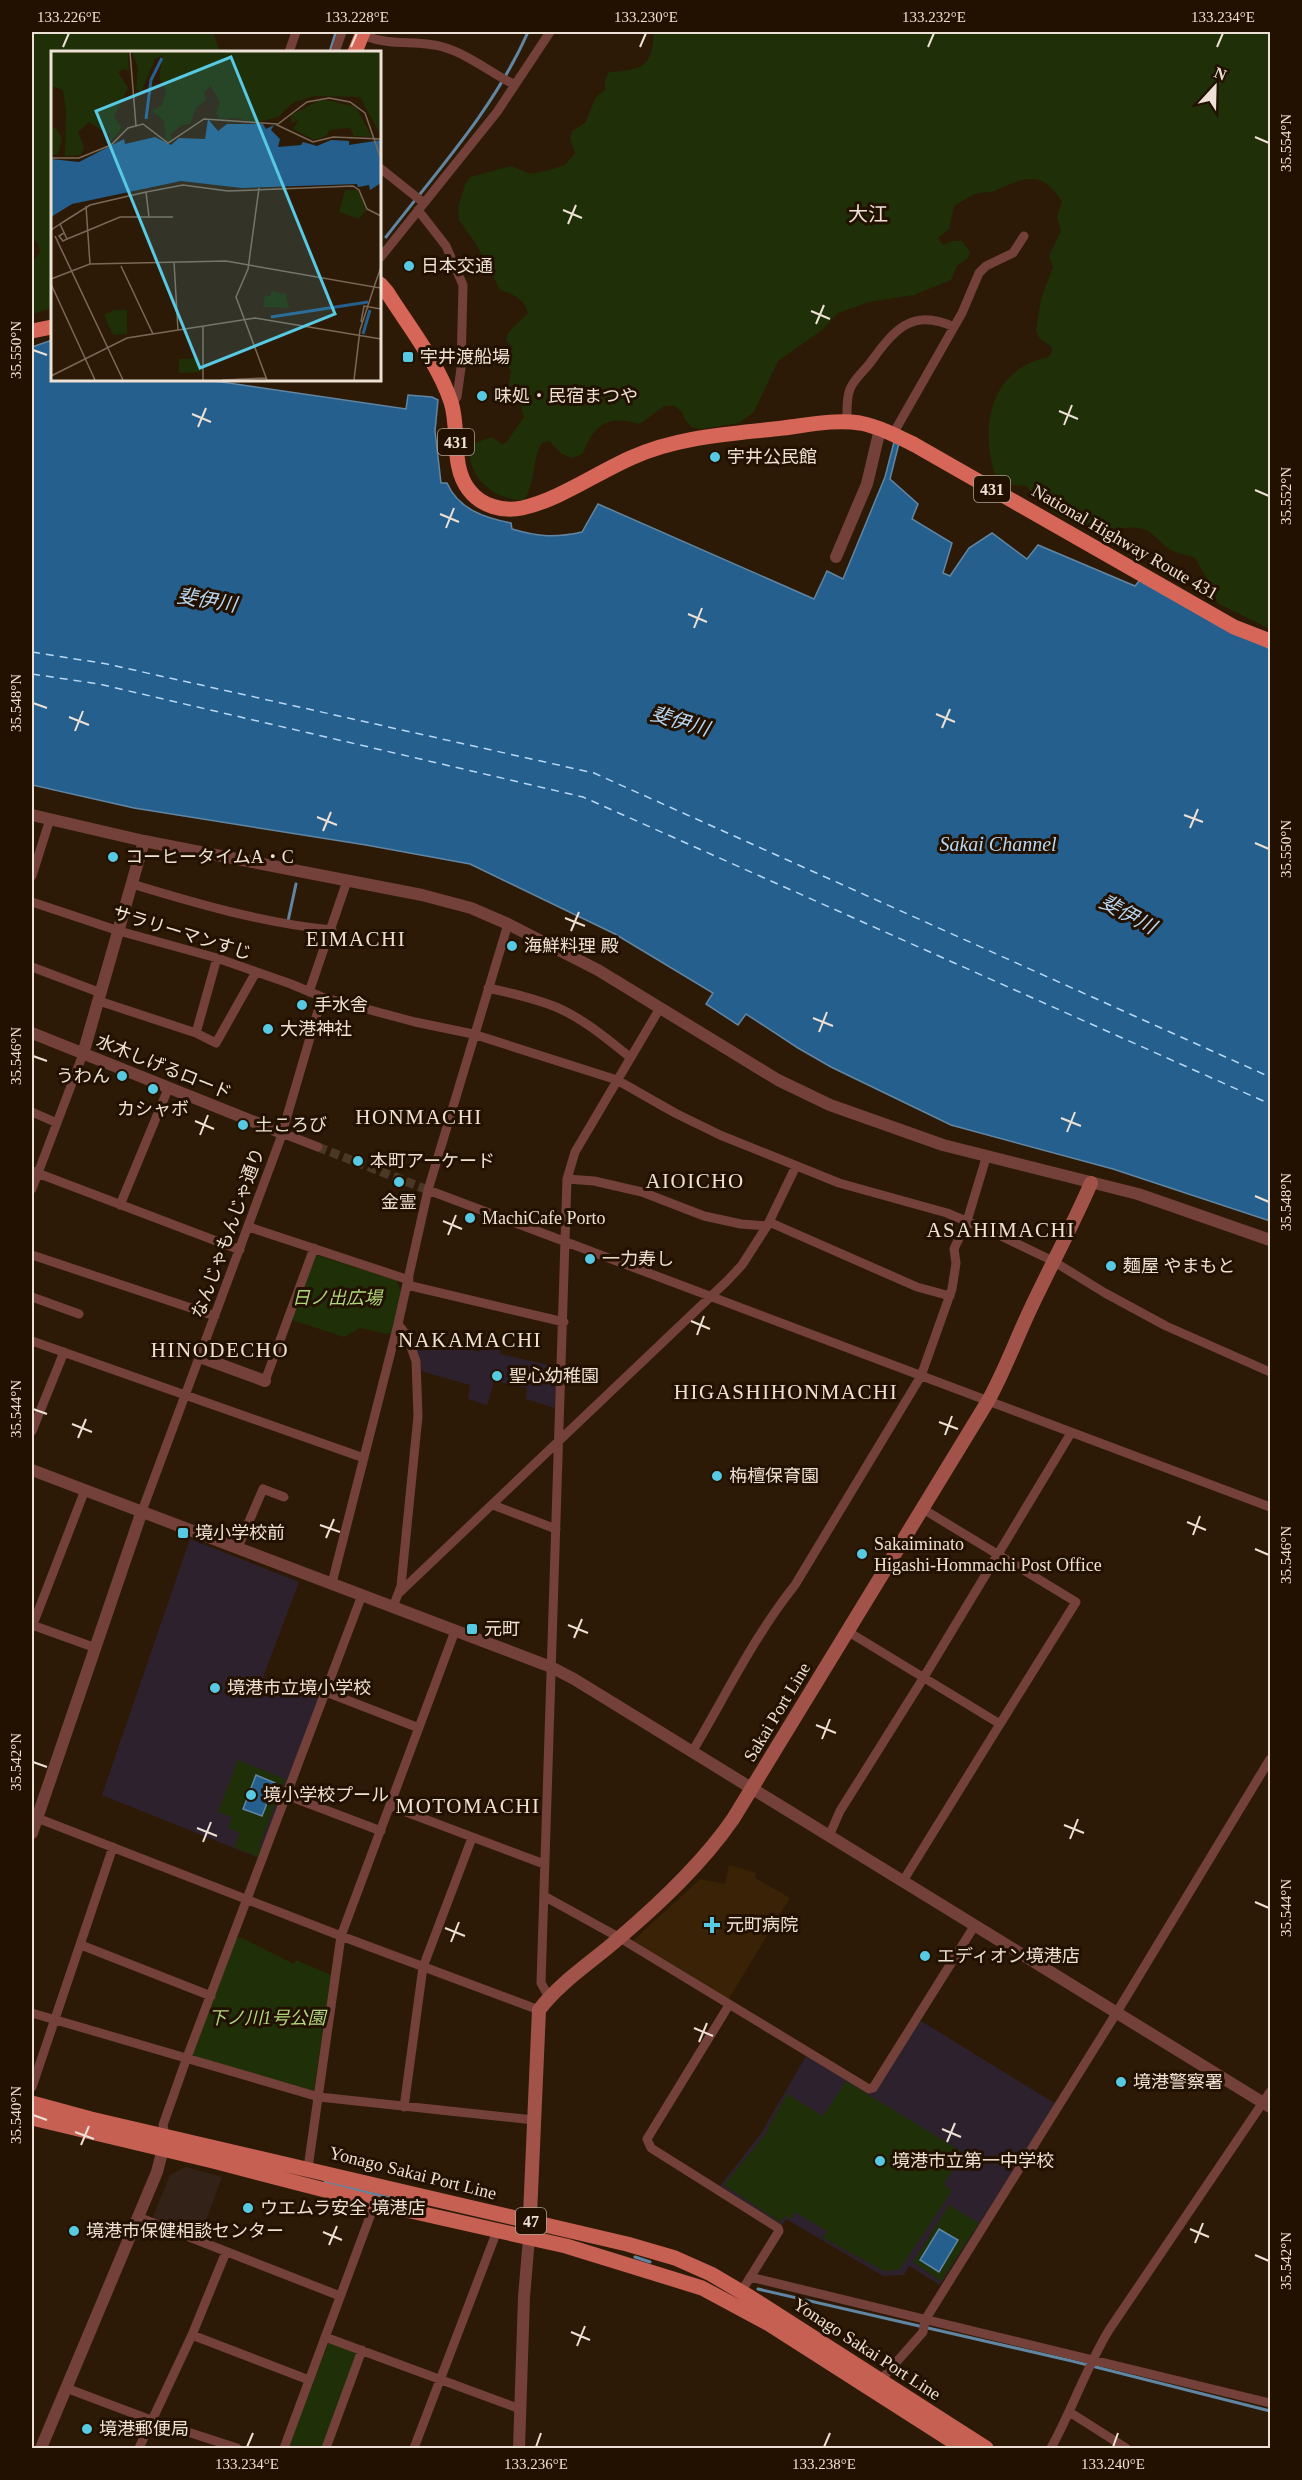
<svg xmlns="http://www.w3.org/2000/svg" width="1302" height="2480" font-family="'Times New Roman','Noto Sans JP',serif">
	<rect width="100%" height="100%" fill="#2d1a06"/>
	<path fill="#322218" d="M186,2167l36,10 -22,60 -48,-18 18,-44z"/>
	<path fill="#3a2207" d="M729,1865l27,8 -1,5 35,20 -62,102 -95,-59 67,-62 25,5z"/>
	<path fill="#2e212e" d="M447,1343l32,9 3,-9 19,3 -1,8 57,13 -2,41 -29,-9 1,-11 -33,-7 -7,24 -19,-6 2,-14 -49,-14 -1,-14 -4,-7h28z
		M190,1539l109,43 -36,95 56,22 -60,159 -157,-63z
		M921,2021l135,83 -116,181 -31,-19 -5,9 -21,1 -97,-57 -4,6 -62,-39 40,-51 46,-79 66,36 41,-66h4z"/>
	<path fill="#1f2f07" d="M32,32h181l7,20h-168v256l-20,6v-51l8,-11 -2,-9 -6,-6z
		M654,32h616v597l-53,-26 -5,-16 -17,-29c-9,-4 -18,-4 -26,-9 -9,-6 -16,-18 -26,-20 -14,-4 -32,2 -47,1 -20,-2 -61,-26 -69,-44l-19,-1 -12,-7c-17,-50 -7,-108 52,-121l4,-5v-5l-13,-9 -3,-7 5,-32 12,-32 -4,-11 12,-25 -4,-14 5,-15c-21,-34 -38,-24 -68,-11 -5,2 -13,1 -19,3 -7,3 -14,8 -21,12l-5,23 -11,9 5,7 9,-4h10l8,11 -2,6 -11,8 -6,14 -37,15 -45,7 -31,11 -17,18 -43,30 -24,51 -15,11 -38,6 -9,-2 -7,-7 -3,-8 -7,-6h-11l-24,18c-31,-9 -46,-1 -57,30l-11,4 -10,-4 -13,-13 -7,2c-11,17 -5,37 -18,57 -31,0 -58,-23 -54,-55l21,-8 11,7 4,-1 18,-26 -3,-10 -14,-11 4,-26 -7,-5v-5l9,-11c-1,-3 -4,-5 -6,-8 -4,-9 16,-21 21,-28 -3,-14 -15,-19 -28,-23l-24,-46 -17,-24 -1,-12 7,-23 5,-8 41,-11 19,8 20,-4 15,-5 10,-12 -5,-14 2,-8 13,-8 11,-26 9,-7v-10l4,-8c34,-2 43,-5 45,-40z
		M317,1255l79,25 5,11 -8,41 -6,2 -27,-6 -16,9 -55,-18 24,-63z
		M238,1760l47,19 -26,68 3,1 -4,9 -24,-10 6,-14 -12,-5 4,-11 -14,-5z
		M240,1937l54,27 2,-4 35,15 -17,116 -119,-33 -3,-4 44,-115z
		M846,2081l118,72 -20,31 8,7 -53,79 -15,1 -61,-33 4,-7 -32,-19 -4,7 -6,-3 -5,6 -56,-37 40,-49 23,-42 36,22z
		M949,2205l30,18 -38,58 -28,-19z
		M332,2343l24,10 -33,95h-35l40,-104z"/>
	<path fill="#255f8e" stroke="#6186a3" stroke-width="1.5" d="M52,340v40h156l198,29 2,-14 24,2 6,3 -3,31 6,52h6c11,26 38,35 64,40l1,6c27,8 43,9 70,3l16,-28 216,95 13,-28 16,8 42,-102 9,-35 5,1 -9,36 28,25 -6,15 40,24 -9,30 7,3 19,-28 23,-15 35,26 11,-14 97,41 5,-6 130,69v572l-157,-52 -162,-44 -120,-58 -33,-19 -52,-34 -8,11 -32,-21 7,-11 -98,-59 -145,-70 -104,-19 -232,-37 -102,-23v-438z
		M256,1775l19,8 -13,33 -19,-7z
		M939,2229l19,11 -19,32 -19,-12z"/>
	<g fill="none" stroke-linecap="round" stroke-linejoin="round">
		<path stroke="#6186a3" stroke-width="3" d="M330,52l6,-20
			M386,237c51,-66 108,-128 142,-205
			M288,921l8,-37
			M325,2182l98,24
			M635,2257l15,5
			M758,2289l314,72 198,50"/>
		<path stroke="#b8d7f3" stroke-width="1.5" stroke-dasharray="8 6" stroke-linecap="butt" d="M32,652l75,12 487,109 676,304
			M32,674l67,10 484,113 687,307"/>
		<path stroke="#4a3825" stroke-width="9" stroke-dasharray="9 4.5" stroke-linecap="butt" d="M318,1147l110,43"/>
		<path stroke="#73413a" stroke-width="9" d="M368,37c24,9 51,3 75,10 25,7 48,26 72,38
			M289,52l7,-20
			M335,52l7,-20
			M380,168l44,35
			M418,210l28,36 17,39 -2,83 -4,29 -5,7
			M380,258l117,-146 53,-80
			M847,422c0,-11 -1,-23 3,-33 4,-10 13,-17 20,-26 24,-33 42,-56 84,-36
			M893,434l69,-121 17,-40 7,-7 27,-13 11,-17
			M32,876l18,-57
			M132,884c66,20 131,39 200,46
			M32,902l87,29 98,27 74,26 31,13 93,25 58,12 144,46 58,33 45,22 119,48 108,30 52,22 54,26 52,32 61,33 104,46
			M32,967l69,26
			M488,988c23,5 46,10 68,19 28,12 51,32 74,50
			M309,992l38,-111
			M99,1001l97,32 21,-75
			M196,1033l20,10 40,-71
			M32,1112l25,11
			M282,1133l36,14
			M796,1166l-27,56 148,65 33,9
			M32,1171l208,79
			M567,1179l27,2 48,11 62,24 37,8 26,2 2,-4
			M32,1189l51,-135
			M428,1190l842,317
			M120,1205l48,-116
			M249,1227l160,53
			M32,1255l183,61
			M407,1285l157,37
			M32,1297l47,17
			M32,1341l332,117
			M265,1381l49,-133
			M32,1431l32,-79
			M493,1505l63,24
			M923,1509l153,93 -76,122
			M142,1511l138,-371 42,-143
			M238,1547l25,-58 21,8
			M332,1583l66,-259 30,-134 80,-266
			M400,1592l327,-311 15,-16 25,-39
			M393,1607l8,-21 17,-170 -2,-55 -9,-25 -9,-12
			M32,1625l64,23
			M32,1627l53,-137
			M847,1631l153,93 -97,157
			M326,1692l93,36
			M692,1752c33,-55 62,-116 103,-167l126,-209 31,-87 4,-26 -2,-14 13,-28 19,-63
			M286,1795l95,36
			M390,1806l154,58
			M32,1816l309,120 198,74
			M829,1836l11,-25 84,-134 147,-244
			M544,1896l76,42 249,151 4,-1 102,-163
			M81,1945l130,51
			M549,1997l-8,-14 26,-804 8,-27 85,-144
			M729,2005l-82,134 4,9 127,80 1,3 -38,61
			M32,2013l287,84 215,23
			M32,2087l81,-240
			M404,2107l19,-140 49,-129
			M165,2136l-2,-11 23,-65 176,-465
			M308,2168l33,-232 114,-305
			M138,2217l202,79
			M750,2277l520,126
			M192,2335l117,45
			M325,2337l195,72
			M878,2383l45,-51 2,-12 192,-308 153,-253
			M66,2388l85,32 86,28
			M1071,2413l55,35
			M139,2448l53,-113 34,-83
			M284,2448l91,-245
			M326,2448l36,-98
			M414,2448l83,-217
			M1051,2448c21,-38 35,-80 58,-118l161,-238"/>
		<path stroke="#73413a" stroke-width="12" d="M836,557l31,-73 13,-55
			M32,815l112,26
			M32,1033l250,100
			M83,1054l61,-213 278,54 49,13 37,16 90,46 180,110 52,25 113,40 195,49 132,46
			M200,1357l65,24
			M32,1470l519,197 23,12 696,428
			M32,1833l110,-322
			M41,2448l116,-276 8,-31
			M519,2448l5,-151 5,-59"/>
		<path stroke="#a25349" stroke-width="14" d="M529,2238l10,-228c21,-28 53,-48 79,-71 41,-35 84,-75 115,-120l255,-418c16,-29 27,-59 41,-89 20,-43 43,-85 62,-129"/>
		<path stroke="#c66053" stroke-width="15" d="M32,2103l59,16 536,125 48,14 36,16 39,23 236,151
			M32,2118l181,43 162,42 191,43 136,42 67,36 194,124"/>
		<path stroke="#d66658" stroke-width="15" d="M355,52l8,-20
			M380,284l7,8c22,35 51,71 64,110 9,27 -1,64 18,88 12,16 34,22 53,18 37,-8 76,-36 111,-51 47,-21 99,-23 150,-29 25,-3 52,-9 77,-5 20,4 37,13 55,22l319,182 36,14
			M32,331l20,-4"/>
	</g>
	<path fill="none" stroke="#ede0d4" stroke-width="2" d="M63,47l6,-14M351,47l6,-14M640,47l6,-14M928,47l6,-14M1217,47l6,-14M1255,137l14,6M563,210l19,8M568,224l8,-19M811,311l19,8M816,324l8,-19M33,350l14,5M1059,411l19,8M192,414l19,8M1064,425l8,-20M198,427l8,-19M1255,490l14,6M440,514l19,8M446,528l8,-20M688,614l19,8M694,628l8,-20M33,703l14,5M936,714l19,8M69,717l20,8M942,728l8,-19M75,731l8,-20M1184,815l19,7M317,817l20,8M1190,828l8,-19M323,831l8,-19M1255,843l14,6M565,918l20,8M571,931l8,-19M813,1018l20,8M819,1032l8,-20M33,1056l14,5M1061,1118l20,8M195,1121l19,8M1067,1132l8,-20M200,1135l8,-20M1255,1196l14,6M443,1221l19,8M448,1235l8,-20M691,1321l19,8M697,1335l7,-19M33,1409l14,5M939,1422l19,7M72,1424l20,8M945,1435l7,-19M78,1438l8,-19M1187,1522l19,8M320,1525l20,7M1193,1535l7,-19M326,1538l8,-19M1255,1549l14,6M568,1625l20,8M574,1638l8,-19M816,1725l20,8M822,1739l8,-20M33,1762l14,5M1064,1825l20,8M197,1828l20,8M1070,1839l8,-20M203,1842l8,-20M1255,1902l14,6M445,1928l20,8M451,1942l8,-20M694,2028l19,8M699,2042l8,-19M33,2115l14,5M942,2129l19,8M75,2132l19,7M947,2142l8,-19M81,2145l8,-19M1190,2229l19,8M323,2232l19,8M1195,2243l8,-20M329,2245l8,-19M1255,2255l14,6M571,2332l19,8M577,2346l8,-20M247,2447l6,-14M536,2447l5,-14M824,2447l6,-14M1113,2447l5,-14"/>
	<g fill="#58c9e3" stroke="#231100" stroke-width="2">
		<circle cx="409" cy="266" r="6"/>
		<rect x="402" y="351" width="12" height="12" rx="3"/>
		<circle cx="482" cy="396" r="6"/>
		<circle cx="715" cy="457" r="6"/>
		<circle cx="113" cy="857" r="6"/>
		<circle cx="512" cy="946" r="6"/>
		<circle cx="302" cy="1005" r="6"/>
		<circle cx="268" cy="1029" r="6"/>
		<circle cx="122" cy="1076" r="6"/>
		<circle cx="153" cy="1089" r="6"/>
		<circle cx="243" cy="1125" r="6"/>
		<circle cx="358" cy="1161" r="6"/>
		<circle cx="399" cy="1182" r="6"/>
		<circle cx="470" cy="1218" r="6"/>
		<circle cx="590" cy="1259" r="6"/>
		<circle cx="1111" cy="1266" r="6"/>
		<circle cx="497" cy="1376" r="6"/>
		<circle cx="717" cy="1476" r="6"/>
		<rect x="177" y="1527" width="12" height="12" rx="3"/>
		<circle cx="862" cy="1554" r="6"/>
		<rect x="466" y="1623" width="12" height="12" rx="3"/>
		<circle cx="215" cy="1688" r="6"/>
		<circle cx="251" cy="1795" r="6"/>
		<path d="M709 1916h6v6h6v6h-6v6h-6v-6h-6v-6h6z"/>
		<circle cx="925" cy="1956" r="6"/>
		<circle cx="1121" cy="2082" r="6"/>
		<circle cx="880" cy="2161" r="6"/>
		<circle cx="248" cy="2208" r="6"/>
		<circle cx="74" cy="2231" r="6"/>
		<circle cx="87" cy="2429" r="6"/>
	</g>
	<g text-anchor="middle" dominant-baseline="central" stroke-width="6" stroke-linejoin="round" paint-order="stroke">
		<g fill="#231100" stroke="#b0a294" stroke-width="1.5">
			<rect x="438" y="429" width="36" height="26" rx="4.5"/>
			<rect x="974" y="476" width="36" height="26" rx="4.5"/>
			<rect x="516" y="2208" width="30" height="26" rx="4.5"/>
		</g>
		<g font-size="16" font-weight="bold" fill="#ede0d4">
			<text x="456" y="442">431</text>
			<text x="992" y="489">431</text>
			<text x="531" y="2221">47</text>
		</g>
		<g font-size="18" fill="#ede0d4" stroke="#231100" text-anchor="start">
			<text x="421" y="266">日本交通</text>
			<text x="420" y="357">宇井渡船場</text>
			<text x="494" y="396">味処・民宿まつや</text>
			<text x="727" y="457">宇井公民館</text>
			<text x="125" y="857">コーヒータイムA・C</text>
			<text x="524" y="946">海鮮料理 殿</text>
			<text x="314" y="1005">手水舎</text>
			<text x="280" y="1029">大港神社</text>
			<text x="110" y="1076" text-anchor="end">うわん</text>
			<text x="153" y="1109" text-anchor="middle">カシャボ</text>
			<text x="255" y="1125">土ころび</text>
			<text x="370" y="1161">本町アーケード</text>
			<text x="399" y="1202" text-anchor="middle">金霊</text>
			<text x="482" y="1218">MachiCafe Porto</text>
			<text x="602" y="1259">一力寿し</text>
			<text x="1123" y="1266">麺屋 やまもと</text>
			<text x="509" y="1376">聖心幼稚園</text>
			<text x="729" y="1476">栴檀保育園</text>
			<text x="195" y="1533">境小学校前</text>
			<text x="874" y="1544">Sakaiminato<tspan x="874" dy="21">Higashi-Hommachi Post Office</tspan></text>
			<text x="484" y="1629">元町</text>
			<text x="227" y="1688">境港市立境小学校</text>
			<text x="263" y="1795">境小学校プール</text>
			<text x="726" y="1925">元町病院</text>
			<text x="937" y="1956">エディオン境港店</text>
			<text x="1133" y="2082">境港警察署</text>
			<text x="892" y="2161">境港市立第一中学校</text>
			<text x="260" y="2208">ウエムラ安全 境港店</text>
			<text x="86" y="2231">境港市保健相談センター</text>
			<text x="99" y="2429">境港郵便局</text>
		</g>
		<g font-size="18" fill="#ede0d4" stroke="#231100">
			<text transform="translate(1125 542) rotate(30)">National Highway Route 431</text>
			<text transform="translate(182 933) rotate(17)">サラリーマンすじ</text>
			<text transform="translate(164 1067) rotate(22)">水木しげるロード</text>
			<text transform="translate(228 1233) rotate(-70)">なんじゃもんじゃ通り</text>
			<text transform="translate(777 1712) rotate(-59)">Sakai Port Line</text>
			<text transform="translate(413 2173) rotate(14)">Yonago Sakai Port Line</text>
			<text transform="translate(867 2349) rotate(33)">Yonago Sakai Port Line</text>
		</g>
		<g font-size="18" font-style="italic" fill="#afd77c" stroke="#231100">
			<text x="337" y="1298">日ノ出広場</text>
			<text x="267" y="2018">下ノ川1号公園</text>
		</g>
		<g font-size="20" fill="#ede0d4" stroke="#231100">
			<text x="868" y="214">大江</text>
		</g>
		<g font-size="20" font-style="italic" fill="#b8d7f3" stroke="#231100">
			<text transform="translate(207 600) rotate(9)">斐伊川</text>
			<text transform="translate(680 721) rotate(16)">斐伊川</text>
			<text x="998" y="844">Sakai Channel</text>
			<text transform="translate(1128 914) rotate(28)">斐伊川</text>
		</g>
		<g font-size="21" letter-spacing="1.5" fill="#ede0d4" stroke="#231100">
			<text x="356" y="939">EIMACHI</text>
			<text x="419" y="1117">HONMACHI</text>
			<text x="695" y="1181">AIOICHO</text>
			<text x="1001" y="1230">ASAHIMACHI</text>
			<text x="470" y="1340">NAKAMACHI</text>
			<text x="220" y="1350">HINODECHO</text>
			<text x="786" y="1392">HIGASHIHONMACHI</text>
			<text x="468" y="1806">MOTOMACHI</text>
		</g>
	</g>
	<g transform="translate(51 51)">
		<rect width="330" height="330" fill="#2d1a06"/>
		<path d="M0,1h77l1,19 -5,-2 -6,3 10,16 -14,29 8,11 -12,14v-7l-21,-13 -11,10 6,15 -3,8 -16,1 1,-45 -3,-21 -12,-4zM81,1h249v84l-21,-39 -45,-1 -21,6 -16,15 -24,6 -17,-5 -18,1 -3,-7 4,-9 -9,-17 -7,6 2,8 -10,8 -6,16 -8,1 -11,9v7h-5l-2,-20 -12,-10 10,-6 4,-15 -7,-12 4,-23 -8,4 -14,33 -5,-3 2,-21zM271,48l34,8 16,30 -18,-1 -4,-8 -20,2 -4,6 -12,4 -21,-11 6,-9 -8,3v-8zM4,76l7,11 -4,16 -7,2v-27zM294,139h13l8,20 -7,9 -20,-7zM220,240l15,3 3,14 -26,-1 2,-12 5,1zM63,259h13v24l-14,1 -9,-20zM148,307l2,14 -22,1v-14z" fill="#1f2f07"/>
		<path d="M157,68l10,12 9,-7h36l3,5 8,-4 -3,5 9,9 -2,8 23,-2 2,-3 14,4 14,-6 18,1v4l32,-5v43l-11,7 -1,-5 -11,2 -1,-3 -115,4 -61,-7 -109,23 -21,13v-58l28,3 45,-23 1,5 30,-7 16,8 8,-7 26,1z" fill="#255f8e"/>
		<path fill="none" stroke="#255f8e" stroke-width="3" d="M95,68l5,-39 11,-22M0,149l18,-10 121,-24 109,5 82,-7M0,150l19,-8 120,-24 109,4 82,-5M220,266l97,-15M312,283l7,-24"/>
		<path fill="none" stroke="#7a6958" stroke-width="1.5" d="M79,1l6,74M224,73l38,18 20,-5 48,2M0,107h28l32,-13 17,-17 15,-4 25,19 36,-24 74,5 29,-22 22,-4 21,4 15,11 16,46M98,166l-3,-25 37,-7 45,6 125,-5 6,4 8,19 14,7M9,173l30,-19 56,-13M0,179l9,-6 7,15 -4,2 -4,-5 5,-3M38,179l31,-13h53M4,185l68,144M16,188l22,-9M123,211l4,68M39,213l136,-3 148,26 7,-20M70,215l32,68M0,228l39,-15 -4,-58M0,233l44,96M194,270l22,59M194,270l-9,-24 12,-28 11,-81M310,271l3,-16 17,3M0,325l76,-38 128,-20 126,21M152,329v-54M171,329l44,-2M303,329l6,-50 14,-43 7,1"/>
		<path fill="#58c9e3" fill-opacity="0.15" stroke="#58c9e3" stroke-width="3" d="M180,6l104,257 -135,54 -104,-257z"/>
		<rect width="330" height="330" fill="none" stroke="#ede0d4" stroke-width="3"/>
	</g>
	<rect width="1302" height="2480" fill="none" stroke="#231100" stroke-width="66"/>
	<g transform="translate(1215 87) rotate(22)" stroke="#231100" stroke-width="4.5" paint-order="stroke">
	<path d="M0-4.5L10 22L0 15L-10 22Z" fill="#ede0d4"/>
	<text y="-9" font-size="16" font-weight="bold" text-anchor="middle" fill="#ede0d4">N</text>
	</g>
	<rect x="33" y="33" width="1236" height="2414" fill="none" stroke="#ede0d4" stroke-width="2"/>
	<g font-size="15" text-anchor="middle" fill="#ede0d4">
		<text x="69" y="22">133.226°E</text>
		<text x="357" y="22">133.228°E</text>
		<text x="646" y="22">133.230°E</text>
		<text x="934" y="22">133.232°E</text>
		<text x="1223" y="22">133.234°E</text>
		<text transform="translate(1286 143) rotate(-90)" y="5">35.554°N</text>
		<text transform="translate(16 350) rotate(-90)" y="5">35.550°N</text>
		<text transform="translate(1286 496) rotate(-90)" y="5">35.552°N</text>
		<text transform="translate(16 703) rotate(-90)" y="5">35.548°N</text>
		<text transform="translate(1286 849) rotate(-90)" y="5">35.550°N</text>
		<text transform="translate(16 1056) rotate(-90)" y="5">35.546°N</text>
		<text transform="translate(1286 1202) rotate(-90)" y="5">35.548°N</text>
		<text transform="translate(16 1409) rotate(-90)" y="5">35.544°N</text>
		<text transform="translate(1286 1555) rotate(-90)" y="5">35.546°N</text>
		<text transform="translate(16 1762) rotate(-90)" y="5">35.542°N</text>
		<text transform="translate(1286 1908) rotate(-90)" y="5">35.544°N</text>
		<text transform="translate(16 2115) rotate(-90)" y="5">35.540°N</text>
		<text transform="translate(1286 2261) rotate(-90)" y="5">35.542°N</text>
		<text x="247" y="2469">133.234°E</text>
		<text x="536" y="2469">133.236°E</text>
		<text x="824" y="2469">133.238°E</text>
		<text x="1113" y="2469">133.240°E</text>
	</g>
</svg>
